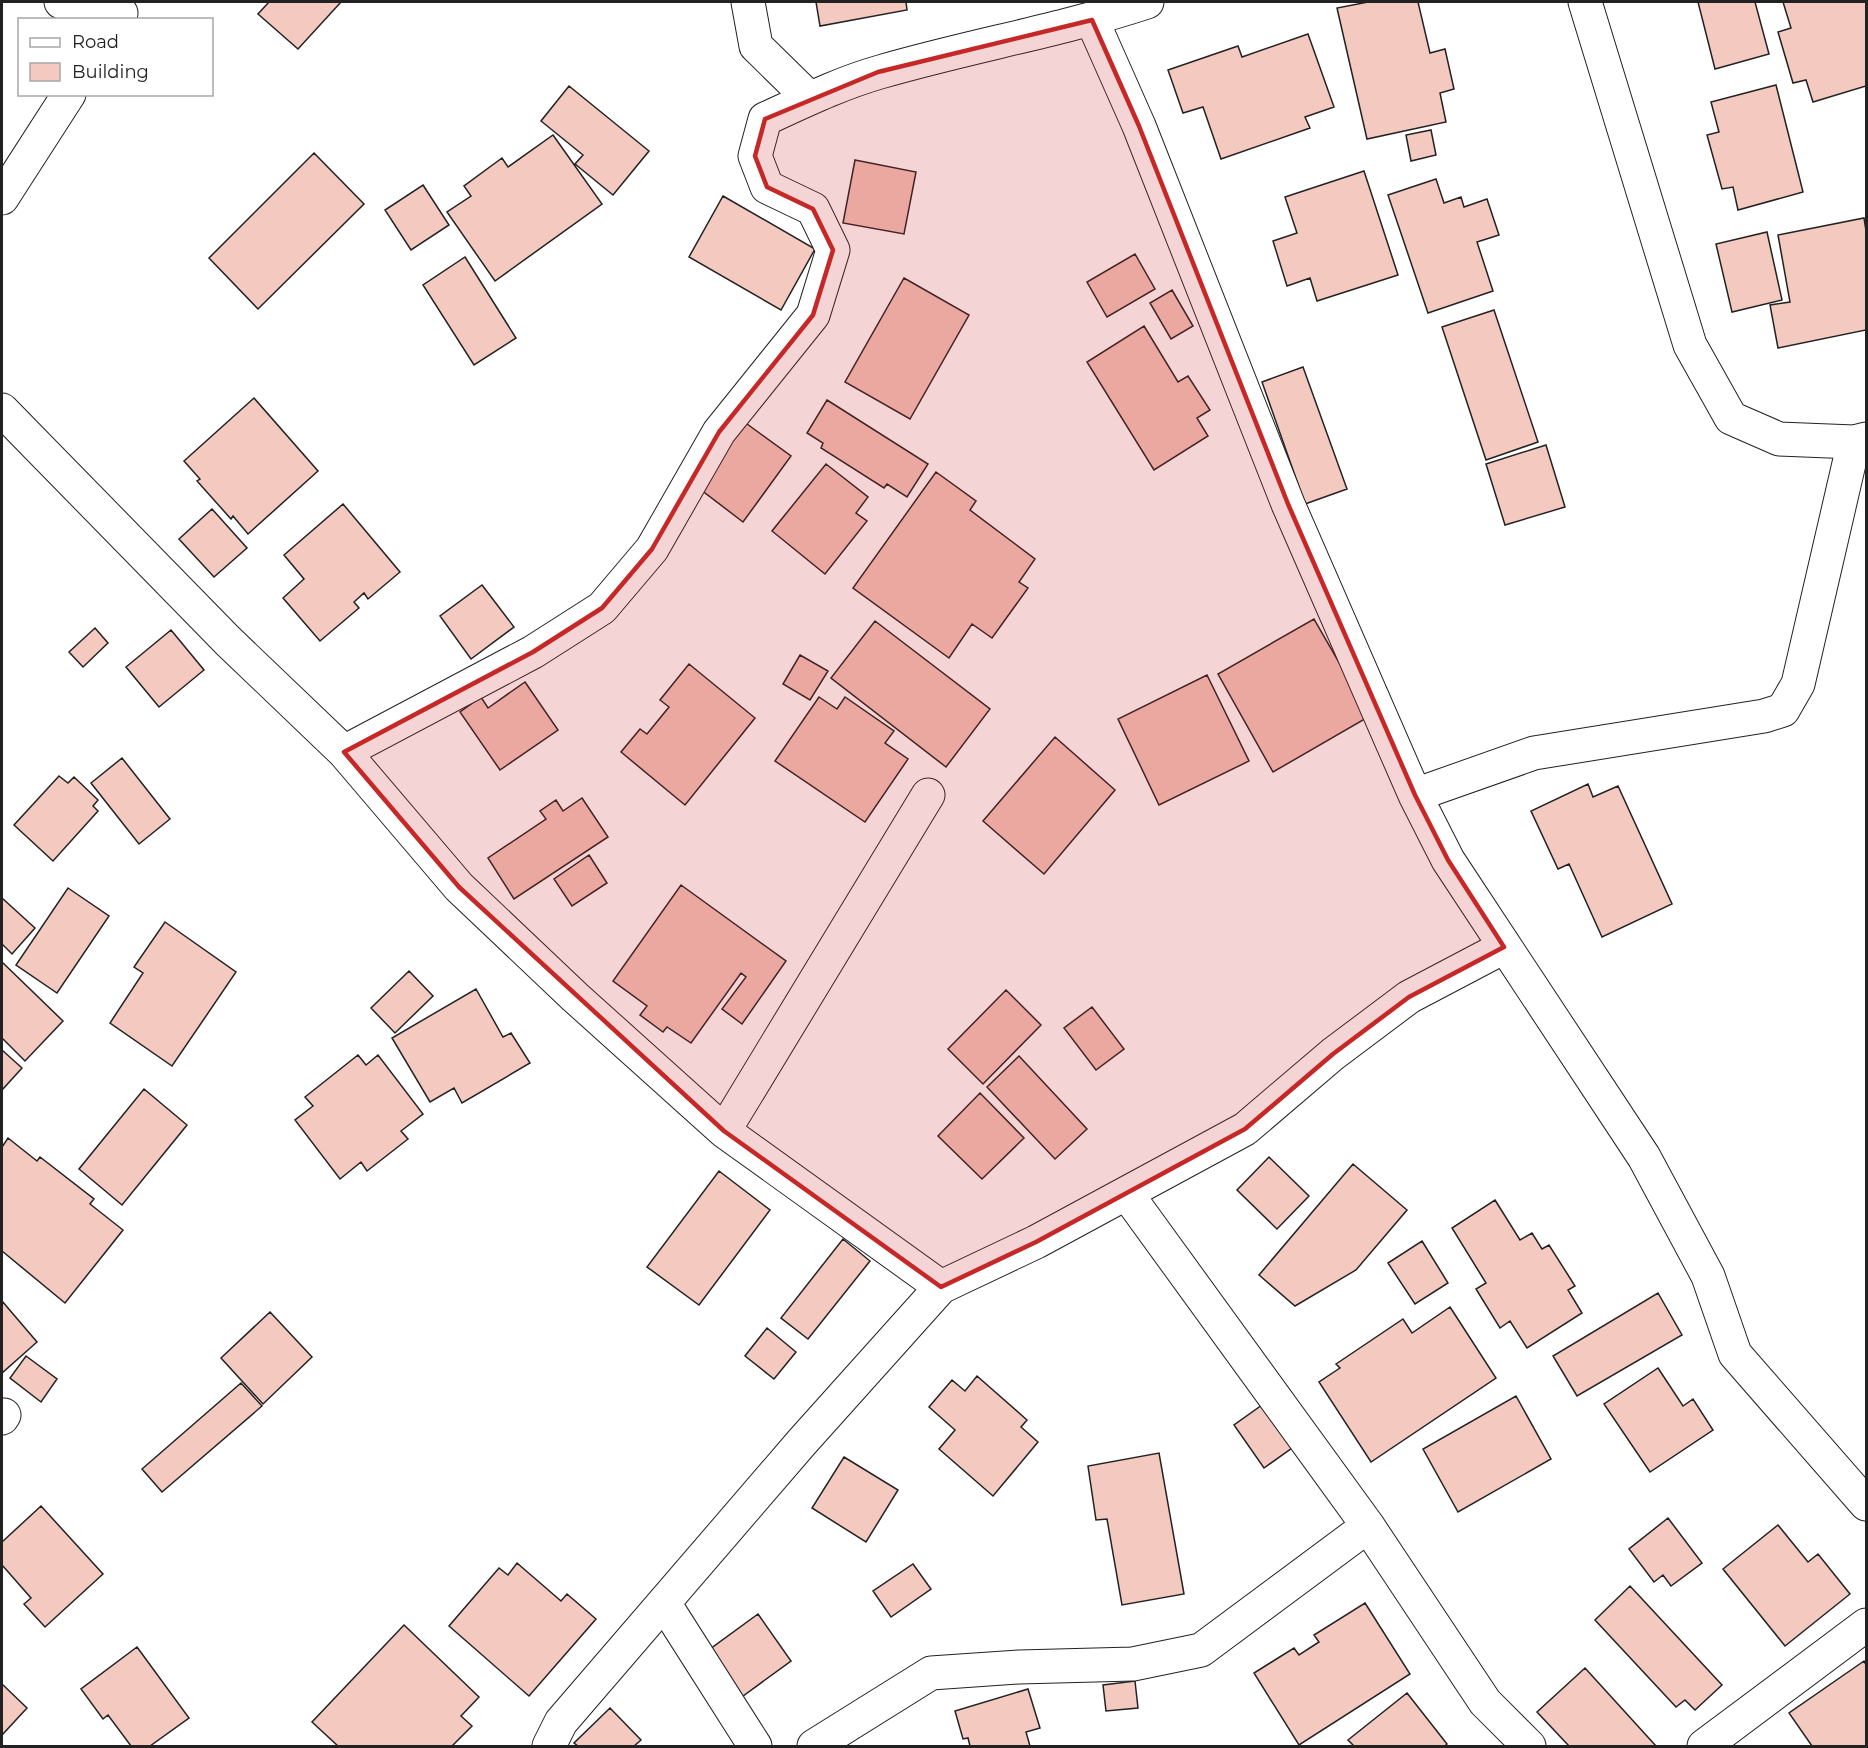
<svg xmlns="http://www.w3.org/2000/svg" width="1868" height="1748" font-family="Montserrat,sans-serif">
	<rect width="100%" height="100%" fill="#fff"/>
	<path fill="#f3c9c0" stroke="#222" stroke-width="1.5" d="M269,2h72l-43,47 -40,-35z
		M816,2h90l1,8 -87,16z
		M1368,2h50l12,51 15,-4 9,40 -14,4 6,29 -79,17 -30,-131z
		M1698,2h57l14,52 -54,15z
		M1783,2h83v84l-53,16 -7,-22 -13,3 -15,-51 13,-4z
		M1308,34l26,73 -29,10 5,11 -89,31 -18,-52 -20,6 -15,-43 70,-24 4,11z
		M1776,85l27,107 -65,18 -5,-23 -11,2 -15,-54 12,-3 -8,-30z
		M569,86l80,65 -36,44 -38,-31 8,-9 -42,-34z
		M1431,130l5,25 -25,6 -5,-26z
		M553,135l49,69 -107,77 -48,-69 24,-16 -7,-10 38,-28 6,9z
		M314,153l50,51 -106,105 -49,-51z
		M855,160l61,12 -12,62 -61,-11z
		M1364,171l34,104 -81,26 -7,-23 -23,8 -14,-45 24,-8 -12,-36z
		M1436,179l8,24 17,-6 3,10 23,-8 12,36 -22,7 16,49 -65,22 -40,-118z
		M423,185l26,40 -38,25 -26,-40z
		M723,196l92,53 -34,61 -92,-53z
		M1864,218l2,13v99l-88,18 -8,-43 20,-3 -12,-67z
		M1767,232l15,68 -50,12 -16,-68z
		M1135,254l20,35 -48,28 -20,-35z
		M465,257l51,81 -42,27 -51,-80z
		M904,278l65,37 -59,104 -65,-37z
		M1172,290l21,36 -22,13 -21,-36z
		M1494,310l44,132 -52,18 -44,-133z
		M1144,326l34,56 10,-6 22,34 -13,8 11,18 -54,34 -67,-108z
		M1303,367l44,122 -42,15 -43,-122z
		M254,398l64,73 -70,63 -15,-18 -2,3 -34,-38 3,-2 -16,-18z
		M827,400l101,64 -21,33 -20,-13 -3,4 -63,-40 2,-5 -16,-10z
		M743,421l48,35 -48,66 -47,-36z
		M1546,445l19,62 -60,18 -19,-61z
		M826,464l42,33 -12,16 11,8 -42,53 -53,-43z
		M936,472l40,29 -6,9 65,49 -16,23 9,6 -36,50 -20,-14 -23,34 -96,-70z
		M343,504l57,68 -32,27 -4,-6 -10,9 5,6 -39,33 -37,-43 21,-19 -20,-24z
		M212,509l35,39 -33,29 -35,-38z
		M482,585l32,42 -43,32 -31,-43z
		M1314,619l56,97 -97,56 -55,-98z
		M875,621l115,88 -44,58 -115,-89z
		M95,628l13,15 -25,24 -14,-15z
		M171,630l33,40 -45,37 -33,-40z
		M800,655l28,16 -18,29 -27,-16z
		M689,664l66,54 -70,87 -64,-53 19,-23 7,5 22,-27 -9,-7z
		M1207,675l42,86 -90,44 -41,-86z
		M525,682l33,48 -58,40 -40,-58 21,-15 7,11z
		M819,697l18,12 8,-12 49,34 -9,12 23,16 -43,63 -90,-61z
		M1055,737l60,53 -71,84 -61,-53z
		M122,758l48,61 -31,25 -48,-61z
		M59,776l9,7 6,-6 24,23 -5,6 5,5 -45,50 -39,-36z
		M1588,784l5,13 25,-11 54,118 -70,33 -33,-73 -11,5 -27,-58z
		M582,798l26,39 -94,62 -26,-41 58,-39 -6,-8 16,-11 7,11z
		M589,855l18,28 -35,23 -18,-27z
		M681,885l105,76 -44,63 -20,-15 24,-32 -5,-4 -50,70 -24,-16 -4,5 -23,-17 7,-9 -34,-25z
		M68,888l41,28 -52,77 -41,-28z
		M2,898l33,30 -23,26 -10,-10z
		M165,922l71,50 -64,94 -62,-43 33,-50 -9,-6z
		M2,962l61,59 -38,40 -23,-23z
		M409,971l24,25 -38,37 -24,-25z
		M476,989l27,48 8,-4 19,30 -68,40 -8,-15 -24,14 -38,-64z
		M1006,990l35,35 -58,59 -35,-35z
		M1092,1007l32,42 -28,21 -32,-42z
		M2,1050l20,18 -20,22z
		M358,1055l8,10 12,-10 45,59 -22,17 7,8 -41,32 -6,-9 -21,17 -45,-59 18,-14 -8,-9z
		M1019,1056l68,73 -32,30 -68,-72z
		M144,1089l43,36 -65,80 -43,-36z
		M980,1093l44,45 -42,41 -44,-43z
		M8,1138l29,23 3,-4 54,42 -4,5 33,26 -58,73 -63,-52v-104z
		M1269,1157l40,39 -32,33 -40,-39z
		M1353,1164l54,46 -51,60 -61,36 -36,-31z
		M719,1171l51,39 -71,95 -52,-38z
		M1495,1200l25,40 12,-7 10,16 7,-4 26,41 -7,4 14,23 -55,35 -17,-27 -10,7 -24,-39 10,-6 -34,-55z
		M843,1239l27,22 -62,78 -27,-21z
		M1422,1241l26,42 -33,21 -27,-41z
		M1658,1293l24,42 -105,61 -24,-40z
		M2,1301l35,41 -35,31z
		M1450,1307l46,71 -125,84 -52,-80 21,-14 -4,-4 67,-45 9,14z
		M270,1312l42,45 -49,47 -42,-46z
		M767,1328l29,24 -22,27 -29,-23z
		M26,1356l31,23 -16,23 -31,-24z
		M1658,1368l25,38 10,-7 20,31 -63,42 -46,-68z
		M977,1376l50,44 -6,7 17,15 -45,54 -54,-47 16,-19 -26,-23 23,-27 13,11z
		M241,1383l21,23 -100,86 -20,-23z
		M1516,1396l35,63 -93,53 -35,-63z
		M1262,1405l30,43 -28,20 -30,-43z
		M1159,1453l25,141 -62,11 -15,-86 -11,1 -8,-54z
		M844,1457l54,33 -32,52 -54,-34z
		M41,1506l62,68 -58,53 -21,-23 7,-6 -29,-33v-23z
		M1668,1518l34,45 -31,23 -8,-11 -9,7 -25,-33z
		M1778,1525l30,37 10,-8 32,40 -65,52 -62,-77z
		M517,1563l44,38 6,-7 29,25 -67,77 -80,-70 50,-58 9,7z
		M913,1564l18,25 -40,28 -18,-26z
		M1630,1586l92,99 -27,25 -10,-10 -9,7 -81,-87z
		M1365,1603l45,71 -111,71 -45,-72 40,-25 5,7 20,-13 -5,-7z
		M758,1614l33,47 -52,38 -33,-47z
		M404,1625l75,72 -18,19 11,10 -20,20h-114l-26,-24z
		M137,1647l52,71 -39,28h-19l-23,-31 -5,4 -22,-30z
		M1864,1661l2,4v81h-54l-23,-33z
		M1585,1668l71,78h-87l-32,-34z
		M1135,1681l3,27 -32,3 -3,-26z
		M2,1684l25,24 -25,27z
		M1028,1689l12,39 -14,4 4,14h-60l-2,-8 -5,1 -8,-28z
		M1407,1693l40,51 -2,2h-91l-6,-6z
		M610,1708l31,32 -7,6h-56l-4,-3z"/>
	<g fill="none" stroke-linecap="round" stroke-linejoin="round">
		<g stroke="#222" stroke-width="35">
			<path id="street" d="M61,2l60,11
				M748,2l8,44 53,52
				M1585,2l105,343 41,73 48,21 75,3 12,-3
				M1092,20l47,106 149,378 127,291 33,65 196,297 64,119 27,78 131,150
				M2,198l67,-104
				M2,410l226,231 116,111 115,135 116,110 149,134 217,156
				M344,752l189,-100 69,-44 50,-59 67,-117 94,-117 20,-65 -20,-41 -46,-22 -12,-31 10,-37c37,-17 76,-36 115,-47 89,-26 179,-41 267,-70
				M1415,795l119,-42 230,-37 19,-6 15,-26 56,-242
				M724,1131l204,-336
				M1127,1194l241,332 117,176 44,44
				M2,1418l2,-3
				M664,1603l91,143
				M549,1746l12,-24 241,-280 139,-155 95,-45 209,-113 88,-75 76,-57 95,-50
				M814,1746l117,-73 88,-6 114,-3 68,-14 167,-124
				M1704,1746l162,-121"/>
		</g>
		<use href="#street" stroke="#fff" stroke-width="33"/>
	</g>
	<path fill="#c62828" fill-opacity="0.2" stroke="#c62828" stroke-width="4.5" stroke-linejoin="round" d="M1092,20l47,106 149,378 127,291 33,65 56,87 -95,50 -76,57 -88,75 -209,113 -95,45 -217,-156 -265,-244 -115,-135 189,-100 69,-44 50,-59 67,-117 94,-117 20,-65 -20,-41 -46,-22 -12,-31 10,-37 113,-47z"/>
	<rect width="1868" height="1748" fill="none" stroke="#222222" stroke-width="6"/>
	<rect x="18" y="18" width="195" height="78" fill="#ffffff" stroke="#a7a7a7" stroke-width="1.5"/>
	<rect x="30" y="38" width="30" height="9" fill="#ffffff" stroke="#a7a7a7" stroke-width="1.5"/>
	<text x="72" y="48" font-size="18" fill="#222222">Road</text>
	<rect x="30" y="63" width="30" height="18" fill="#f3c9c0" stroke="#a7a7a7" stroke-width="1.5"/>
	<text x="72" y="78" font-size="18" fill="#222222">Building</text>
</svg>
